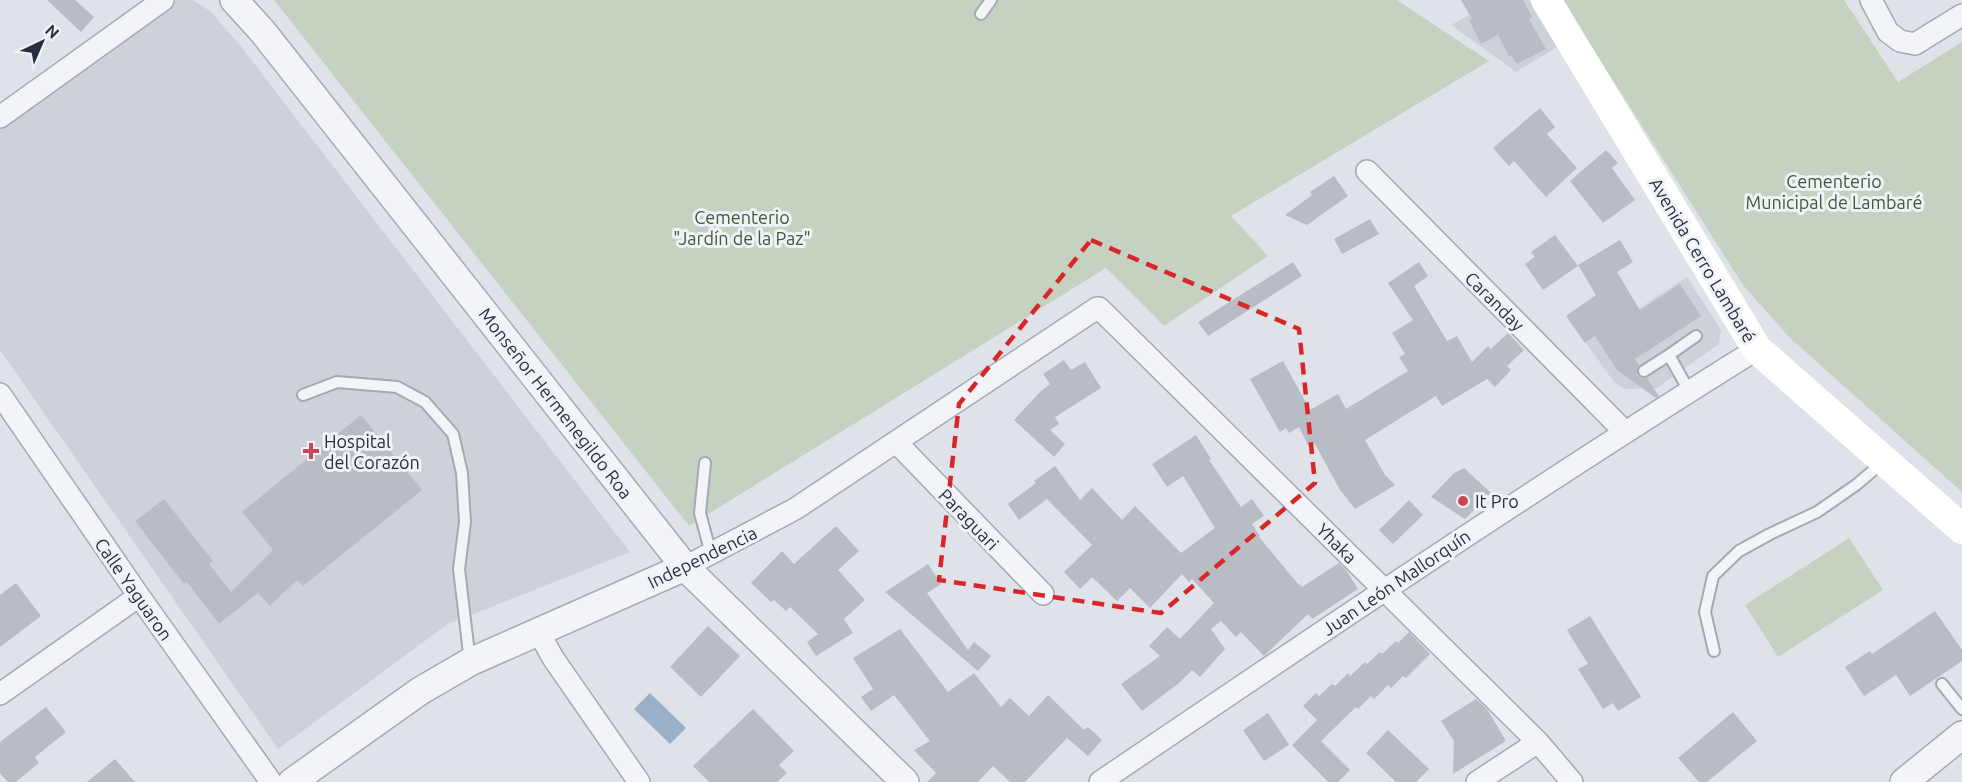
<svg xmlns="http://www.w3.org/2000/svg" width="1962" height="782" font-family="Ubuntu,sans-serif">
	<rect width="100%" height="100%" fill="#dfe3e9"/>
	<path fill="#cdd2da" d="M176,0h17l17,11 29,33 391,508 -182,72 -170,125 -278,-399v-225z
		M1496,0h33l30,46 -43,26 -65,-47z
		M1687,277l34,53 -2,14 -62,44 -32,1 -11,-7 -28,-39z"/>
	<path fill="#c5d2c1" d="M274,0h1123l92,61 -258,155 37,40 -104,70 -58,-58 -417,258z
		M1562,0h282l54,82 64,-40v450l-173,-155 -46,-52z
		M1849,538l34,52 -105,67 -33,-52z"/>
	<path fill="#9aafc8" d="M650,693l36,35 -16,16 -36,-35z"/>
	<path fill="#b7bcc5" d="M47,0h28l19,17 -13,15z
		M1461,0h62l9,17 -3,2 17,30 -29,15 -6,-9 -2,1 -11,-21 -17,9 -12,-24 3,-1z
		M1540,108l15,19 -8,7 30,34 -31,29 -32,-36 -5,5 -16,-18z
		M1606,150l12,13 -6,5 23,32 -32,23 -33,-42z
		M1334,176l14,20 -41,29 -22,-10 27,-20 -2,-3z
		M1370,219l9,15 -37,20 -8,-15z
		M1555,235l23,31 -35,24 -18,-26 10,-7 -4,-5z
		M1620,240l13,22 -16,10 23,38 40,-26 21,32 -66,43 4,6 -2,6v4l4,3h6l12,18 -3,2 -39,-28 -22,-34 -10,7 -19,-27 30,-21 -18,-30z
		M1293,262l9,14 -94,60 -10,-14z
		M1419,262l9,14 -14,10 33,55 10,-5 15,26 16,-16 3,3 17,-16 16,17 -17,16 4,4 -16,17 -8,-8 -45,27 -6,-10 -71,44 20,35 10,10 -40,24 -15,-19 -25,-46 -6,3 -10,-20 -10,6 -3,-5 -6,4 -30,-53 33,-18 27,49 28,-16 8,15 62,-38 -9,-14 6,-3 -13,-21 21,-13 -25,-37z
		M1064,360l7,10 14,-8 16,26 -46,29 4,7 -9,6 15,14 -11,13 -40,-37 27,-29 9,-7 -7,-10z
		M361,415l61,75 -119,96 -6,-6 -27,26 -12,-13 -39,31 -32,-42 -3,2 -49,-63 29,-22 49,62 -4,3 22,28 42,-42 -31,-38z
		M1196,435l15,24 -2,1 32,47 11,-8 12,17 -12,8 8,12 -1,1 40,48 1,-1 2,3 37,-24 7,7 12,19 -46,30 -4,-5 -44,42 -23,-24 -5,5 -15,-16 -10,8 14,20 -25,28 -8,-7 -13,13 -37,28 -21,-27 39,-28 -11,-10 18,-19 13,12 34,-36 -22,-24 -3,3 -7,-8 -32,34 -20,-20 -13,13 -25,-24 -12,12 -16,-17 28,-27 -45,-46 -28,21 -11,-16 28,-21 -2,-2 21,-15 25,34 12,-12 30,32 13,-14 46,47 34,-25 -32,-52 -16,11 -15,-23z
		M1464,468l27,25 -26,26 -34,-22 23,-24z
		M1409,500l14,15 -30,29 -14,-14z
		M836,526l23,25 -21,19 27,30 -21,19 9,14 -37,23 -9,-14 11,-8 -28,-27 -4,4 -12,-11 -3,2 -20,-19 31,-32 12,13z
		M928,564l13,20 -14,9 41,57 6,-8 17,14 -13,15 -93,-79z
		M16,583l25,33 -41,31v-52z
		M1935,611l27,39v11l-52,35 -14,-21 -32,21 -19,-29 25,-16 2,3z
		M1590,616l51,81 -23,14 -5,-8 -10,6 -25,-40 10,-5 -21,-34z
		M708,626l32,30 -39,41 -31,-30z
		M900,629l48,63 26,-19 27,34 9,-9 19,18 19,-21 36,35 4,-3 14,13 -14,16 -21,-18 -42,44h-15l-17,-16 -15,16h-51l9,-9 -22,-23 16,-9 -36,-46 -23,16 -10,-14 12,-8 -20,-31z
		M1409,632l21,22 -24,24 -3,-2 -12,12 -3,-3 -14,14 -3,-3 -13,13 -2,-2 -35,34 29,29 -12,12h-10l-36,-37 25,-25 -14,-14 13,-13 3,3 13,-12 3,2 13,-13 2,3 15,-14 2,2 13,-12 2,2 14,-13 2,2z
		M1476,699l11,10 19,32 -53,33 1,-33 -13,-20z
		M46,707l20,25 -31,25 4,6 -23,19h-8l-8,-9v-31z
		M753,709l41,42 -15,14 8,8 -10,9h-68l-16,-16z
		M1733,712l24,29 -50,41h-8l-21,-24z
		M1268,713l21,32 -25,16 -21,-31z
		M1388,730l41,39 -13,13h-20l-30,-29z
		M115,759l20,23h-48z"/>
	<g fill="none" stroke-linecap="round" stroke-linejoin="round">
		<g stroke="#a4aab3" stroke-width="14">
			<path id="service" d="M981,14l10,-14
				M1644,371l25,-16
				M1689,391l-20,-36 27,-19
				M303,395l34,-13 60,5 28,15 28,32 9,39 3,49 -6,47 11,93
				M705,463l-5,50 11,41
				M1714,651l-9,-39 8,-36 26,-25 31,-17 47,-22 39,-27 26,-22
				M1942,684l20,25"/>
		</g>
		<g stroke="#a4aab3" stroke-width="24">
			<path id="minor" d="M1871,0l17,32 12,9 15,3 47,-29
				M0,117l163,-117
				M1367,171l257,260
				M0,394l139,202 132,186
				M896,442l147,152
				M685,567l110,-58 302,-201h2l439,434 34,40
				M538,631l15,27 86,124
				M0,694l139,-98
				M1100,782c217,-147 434,-294 657,-433
				M1477,782l61,-40"/>
		</g>
		<g stroke="#a4aab3" stroke-width="30">
			<path id="tertiary" d="M234,0l29,32 422,535 220,215
				M292,782l128,-91 50,-29 215,-95
				M1904,782l58,-47"/>
		</g>
		<use href="#service" stroke="#f2f4f7" stroke-width="10"/>
		<use href="#minor" stroke="#f2f4f7" stroke-width="21"/>
		<use href="#tertiary" stroke="#f2f4f7" stroke-width="27"/>
		<path stroke="#fff" stroke-width="30" d="M1546,0l211,349 205,180"/>
	</g>
	<path fill="none" stroke="#d62828" stroke-width="4.5" stroke-dasharray="12 8" stroke-linejoin="round" d="M1091,240l208,89 16,154 -154,130 -222,-33 20,-176z"/>
	<g fill="#cd4555" stroke="#eff2f6" stroke-width="2">
		<path d="M308 442h6v6h6v6h-6v6h-6v-6h-6v-6h6z"/>
		<circle cx="1463" cy="501" r="6"/>
	</g>
	<g text-anchor="middle" dominant-baseline="central" stroke-width="6" stroke-linejoin="round" paint-order="stroke">
		<g font-size="18" fill="#3c5b36" stroke="#eff2f6">
			<text x="1834" y="181">Cementerio<tspan x="1834" dy="21">Municipal de Lambaré</tspan></text>
			<text x="742" y="217">Cementerio<tspan x="742" dy="21">"Jardín de la Paz"</tspan></text>
		</g>
		<g font-size="18" fill="#283040" stroke="#eff2f6">
			<text transform="translate(1703 260) rotate(59)">Avenida Cerro Lambaré</text>
			<text transform="translate(1495 301) rotate(45)">Caranday</text>
			<text transform="translate(556 403) rotate(52)">Monseñor Hermenegildo Roa</text>
			<text transform="translate(969 519) rotate(46)">Paraguari</text>
			<text transform="translate(1337 543) rotate(45)">Yhaka</text>
			<text transform="translate(702 557) rotate(-26)">Independencia</text>
			<text transform="translate(1396 582) rotate(-34)">Juan León Mallorquín</text>
			<text transform="translate(134 589) rotate(55)">Calle Yaguaron</text>
		</g>
		<g font-size="18" fill="#283040" stroke="#eff2f6" text-anchor="start">
			<text x="324" y="441">Hospital<tspan x="324" dy="21">del Corazón</tspan></text>
			<text x="1475" y="501">It Pro</text>
		</g>
	</g>
	<g transform="translate(42 42) rotate(44)" stroke="#eff2f6" stroke-width="4.5" paint-order="stroke">
	<path d="M0-4.5L10 22L0 15L-10 22Z" fill="#283040"/>
	<text y="-9" font-size="16" font-weight="bold" text-anchor="middle" fill="#283040">N</text>
	</g>
</svg>
